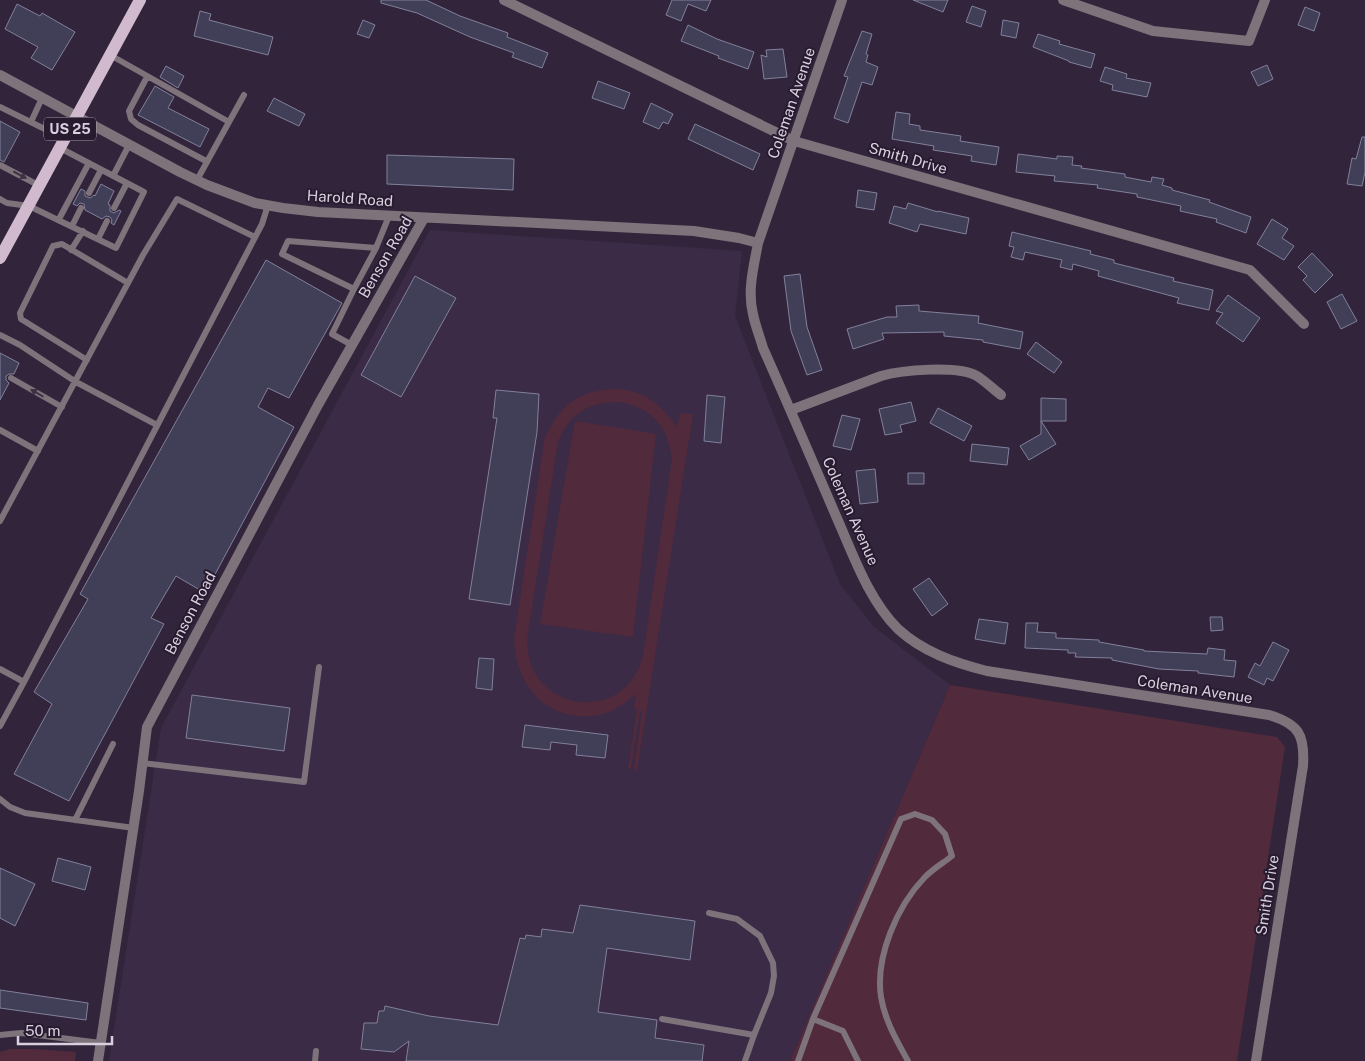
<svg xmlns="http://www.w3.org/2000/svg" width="1365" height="1061" font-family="'Public Sans',sans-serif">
	<rect width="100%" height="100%" fill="#32253b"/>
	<path fill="#3b2b47" d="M430,230l312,21 -7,65 105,268 34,43 76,58 -160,376h-681l52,-333z"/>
	<path fill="#512a3b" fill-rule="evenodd" d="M614,389c30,1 46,14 63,38l3,-14 13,1 -56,356 -3,-1 8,-58h-2l-9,57h-3l9,-58 -3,-1 2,-15c-11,9 -22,18 -37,21 -50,9 -85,-29 -85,-77l31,-201c16,-32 32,-46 69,-48zM620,402c32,6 48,24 52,57l-29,196c-17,74 -124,57 -115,-22l30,-191c12,-29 30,-40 62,-40z
		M575,421l81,13 -23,203 -93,-13z
		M950,685l327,52 8,10 -48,314h-447z
		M10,1049h26l40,3 -1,9h-75v-9z"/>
	<path fill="#413e57" stroke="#82809c" d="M381,0h45l34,16 48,17 -1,4 41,16 -6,15 -30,-11 2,-4 -44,-16 -53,-24 -36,-10z
		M672,0h39l-5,11 -18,-7 -7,17 -15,-6z
		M913,0h35l-5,12z
		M17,4l23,12 2,-3 33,19 -23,38 -21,-12 7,-11 -33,-18z
		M972,6l14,5 -5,16 -15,-5z
		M1305,7l15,6 -6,18 -16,-6z
		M200,11l11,3 -2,6 64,17 -5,18 -74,-19z
		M363,20l12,5 -6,13 -12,-4z
		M1003,20l16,3 -3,15 -15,-3z
		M688,25l29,14 37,13 -6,17 -30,-11 1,-2 -38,-15z
		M862,31l10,3 -6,20 2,1 -2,7 12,5 -6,18 -10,-3 -14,41 -14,-5 14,-41 -4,-1z
		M1038,34l22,7 -1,3 36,10 -4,14 -22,-6v-1l-36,-14z
		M783,49l4,28 -23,2 -3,-24 6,2 -1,-7z
		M1267,65l6,14 -15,7 -7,-14z
		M166,66l18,10 -6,12 -18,-11z
		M1105,67l22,7 -1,4 25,5 -4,14 -35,-7 1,-5 -13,-4z
		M598,81l32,12 -6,16 -32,-11z
		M155,86l19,11 -6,11 41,21 -9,18 -62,-32z
		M274,98l31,16 -6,12 -32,-15z
		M651,103l22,11 -5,10 -5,-2 -4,7 -16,-7z
		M896,112l14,2 -1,10 11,2v4l41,6 -1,5 39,6 -3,18 -25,-4 1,-5 -39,-6 1,-4 -42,-7z
		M0,121l20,11 -16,30 -4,-2z
		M695,124l65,30 -7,16 -65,-31z
		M1362,137h3v35l-3,14 -15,-2 5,-26 4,1z
		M1018,154l39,5v-3l16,1 -1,8 10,1 -1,2 44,6v3l26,5 1,-5 12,2 -2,6 10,3v2l38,10 -1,2 42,15 -5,16 -30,-11 1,-3 -37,-8 1,-5 -44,-9v-3l-40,-6 1,-3 -44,-4 1,-5 -39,-4z
		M387,155l127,4 -1,31 -126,-6z
		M101,184l13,7 -6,13 2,1v6l4,2 5,-3 2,1 -7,14 -3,-2 1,-3 -2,-3 -4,-1 -4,3 -17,-9 -1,-6 -4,-1 -3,3 -4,-2 8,-15 4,2v5l5,2 4,-3 1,1z
		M858,190l19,3 -3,17 -18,-3z
		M908,203l30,9v-1l31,7 -3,16 -46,-10 -3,8 -28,-9 5,-17 12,3z
		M1272,219l16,10 -6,9 12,8 -10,14 -27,-16z
		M1012,232l79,19 -1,3 24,6v3l60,15 -1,3 40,9 -4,20 -32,-7 2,-5 -81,-22 1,-5 -26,-7 -1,6 -12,-3 2,-7 -37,-8 -2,8 -12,-3 3,-10 -5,-1z
		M1312,253l21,22 -18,18 -12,-13 4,-4 -9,-9z
		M266,260l76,43 -53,95 -21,-10 -10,19 36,20 -89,166 -29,-17 -25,42 13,6 -95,177 -55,-27 38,-70 -18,-12 54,-93 -8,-5z
		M800,274l7,53 15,43 -15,5 -16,-44 -7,-55z
		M415,276l41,22 -55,99 -40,-22z
		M1342,294l15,27 -16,8 -14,-27z
		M1228,295l32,23 -17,24 -27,-19 7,-10 -7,-2z
		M919,305v6l60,5 -1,7 45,9 -3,17 -37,-7v-2l-39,-4v-4l-62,1 2,6 -31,10 -6,-20 40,-12h10l-1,-11z
		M1036,342l26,20 -8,11 -27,-19z
		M0,353l19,10 -5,11h-5l-3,2v4l3,3 -9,17z
		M496,390l43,4 -2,38 -27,173 -41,-6 28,-181h-4z
		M707,395l18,2 -4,46 -17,-2z
		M1041,398l25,1v22h-25l15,23 -27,16 -9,-14 21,-12z
		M911,402l5,19 -16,4 2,7 -17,3 -6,-26z
		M938,408l34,18 -8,15 -34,-18z
		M842,415l18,4 -9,31 -18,-4z
		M972,444l37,4 -2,17 -37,-4z
		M875,469l3,33 -18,2 -4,-33z
		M908,473h16v11h-16z
		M929,578l19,26 -16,12 -19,-27z
		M1210,617h12l1,13 -12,1z
		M979,619l29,4 -3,21 -30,-5z
		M1026,623h12l-1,9 19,1v5l43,2v2l45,8v1l63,3 1,-6 17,2 -1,10 12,1 -2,16 -36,-4v-2l-39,-2 -47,-9v-2l-37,-1 1,-4h-8v-3l-43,-2z
		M1273,642l16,8 -16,31 -6,-3 -3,7 -16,-8 7,-14 5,3z
		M479,658l15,1 -2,31 -16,-2z
		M192,695l98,13 -6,43 -98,-13z
		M525,725l83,10 -3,23 -29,-3 1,-10 -26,-3 -1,8 -28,-3z
		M58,858l33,9 -6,23 -33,-9z
		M0,868l35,16 -20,42 -15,-8z
		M580,905l115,16 -5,39 -83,-12 -9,64 59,8 -2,18 49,7 -2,16h-296l3,-20 -15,11 -33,-3 3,-26h13l2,-12h5l1,-5 44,10 69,9 22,-87 5,1 1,-4 15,2 1,-8 31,4z
		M0,990l88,13 -2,17 -86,-12z"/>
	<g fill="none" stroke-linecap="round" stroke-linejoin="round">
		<path stroke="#7e727b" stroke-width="6" d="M110,55l119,67 -32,58
			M147,77l-18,34 2,8 7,6 68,36
			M0,107l65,32
			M31,122l11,-24
			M229,122l15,-27
			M0,165l40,21
			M113,176l16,-31
			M89,193l12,-23
			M0,199l7,4 22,3 87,42 28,-56 -84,-44
			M114,208l13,-25
			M59,219l30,-56
			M72,226l9,-18
			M98,239l9,-18
			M376,248l-88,-7 -6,13 72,35 22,-41 13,-32
			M71,250l12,-19
			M0,335l20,10 56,37 81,43
			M352,345l-20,-11 22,-45
			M87,360l-66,-41 -1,-6 33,-67 9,-2 66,39
			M11,378l51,29
			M0,430l38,21
			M0,521l143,-266 34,-56 78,38
			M0,669l24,13 -24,44
			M24,682l214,-412 24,-46 6,-19
			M142,763l162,19 15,-115
			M0,799l10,8 15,6 109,15
			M75,820l38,-76
			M709,913l28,6 23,17 13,27 1,13 -3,17 -17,42 -9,26
			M662,1019l92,16
			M813,1019l88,-200 14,-5 17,6 13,14 7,22c-9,7 -19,13 -27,21 -28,29 -50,80 -44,120 4,24 16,44 27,64
			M0,1035l21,-2 80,10
			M315,1061l1,-10
			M798,1061l15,-42 30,12 15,30"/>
		<path stroke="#7e727b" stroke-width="10" d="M504,0l290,141 456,129 54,54
			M842,0l-84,243c-4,23 -11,47 -5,71 2,11 7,23 10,34 25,56 49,112 73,168 17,38 32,83 62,113 25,23 57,34 89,42l282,44c30,9 36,20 34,51l-47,295
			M1063,0l90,31 96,10 16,-41
			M0,75l180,97 27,13 48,18 28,5 35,4 376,19 45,7 19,5
			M791,410l90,-34c21,-6 77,-11 96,0 8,5 16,13 24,19
			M98,1061l41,-270 8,-64 171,-322 106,-187"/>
		<path stroke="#d1bacd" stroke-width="12" d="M0,258l140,-258"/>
	</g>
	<defs><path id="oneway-solid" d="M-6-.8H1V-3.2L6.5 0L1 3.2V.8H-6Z" transform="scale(1.25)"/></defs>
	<g fill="#3e3143">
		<use href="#oneway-solid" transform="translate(20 175) rotate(28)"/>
		<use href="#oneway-solid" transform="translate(37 393) rotate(-150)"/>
	</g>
	<g text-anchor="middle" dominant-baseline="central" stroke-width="4" stroke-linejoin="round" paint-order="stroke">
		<rect fill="#281b30" stroke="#a49aaa" stroke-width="1" x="44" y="117.5" width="52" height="23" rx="4"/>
		<g font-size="14" font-weight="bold" fill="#d9d0df">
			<text x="70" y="129">US 25</text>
		</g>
		<g font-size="15" fill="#d9d0df" stroke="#281b30">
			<text transform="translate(791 103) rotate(-71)">Coleman Avenue</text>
			<text transform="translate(908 158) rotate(16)">Smith Drive</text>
			<text transform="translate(350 198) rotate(4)">Harold Road</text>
			<text transform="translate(385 257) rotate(-60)">Benson Road</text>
			<text transform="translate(851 511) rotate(66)">Coleman Avenue</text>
			<text transform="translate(190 613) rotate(-62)">Benson Road</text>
			<text transform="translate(1195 689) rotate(9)">Coleman Avenue</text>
			<text transform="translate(1267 895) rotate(-81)">Smith Drive</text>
		</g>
	</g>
	<path d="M18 1036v8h94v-8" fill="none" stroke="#d9d0df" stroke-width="2.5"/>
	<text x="25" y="1036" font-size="15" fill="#d9d0df" stroke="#281b30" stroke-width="4" paint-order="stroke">50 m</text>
</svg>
